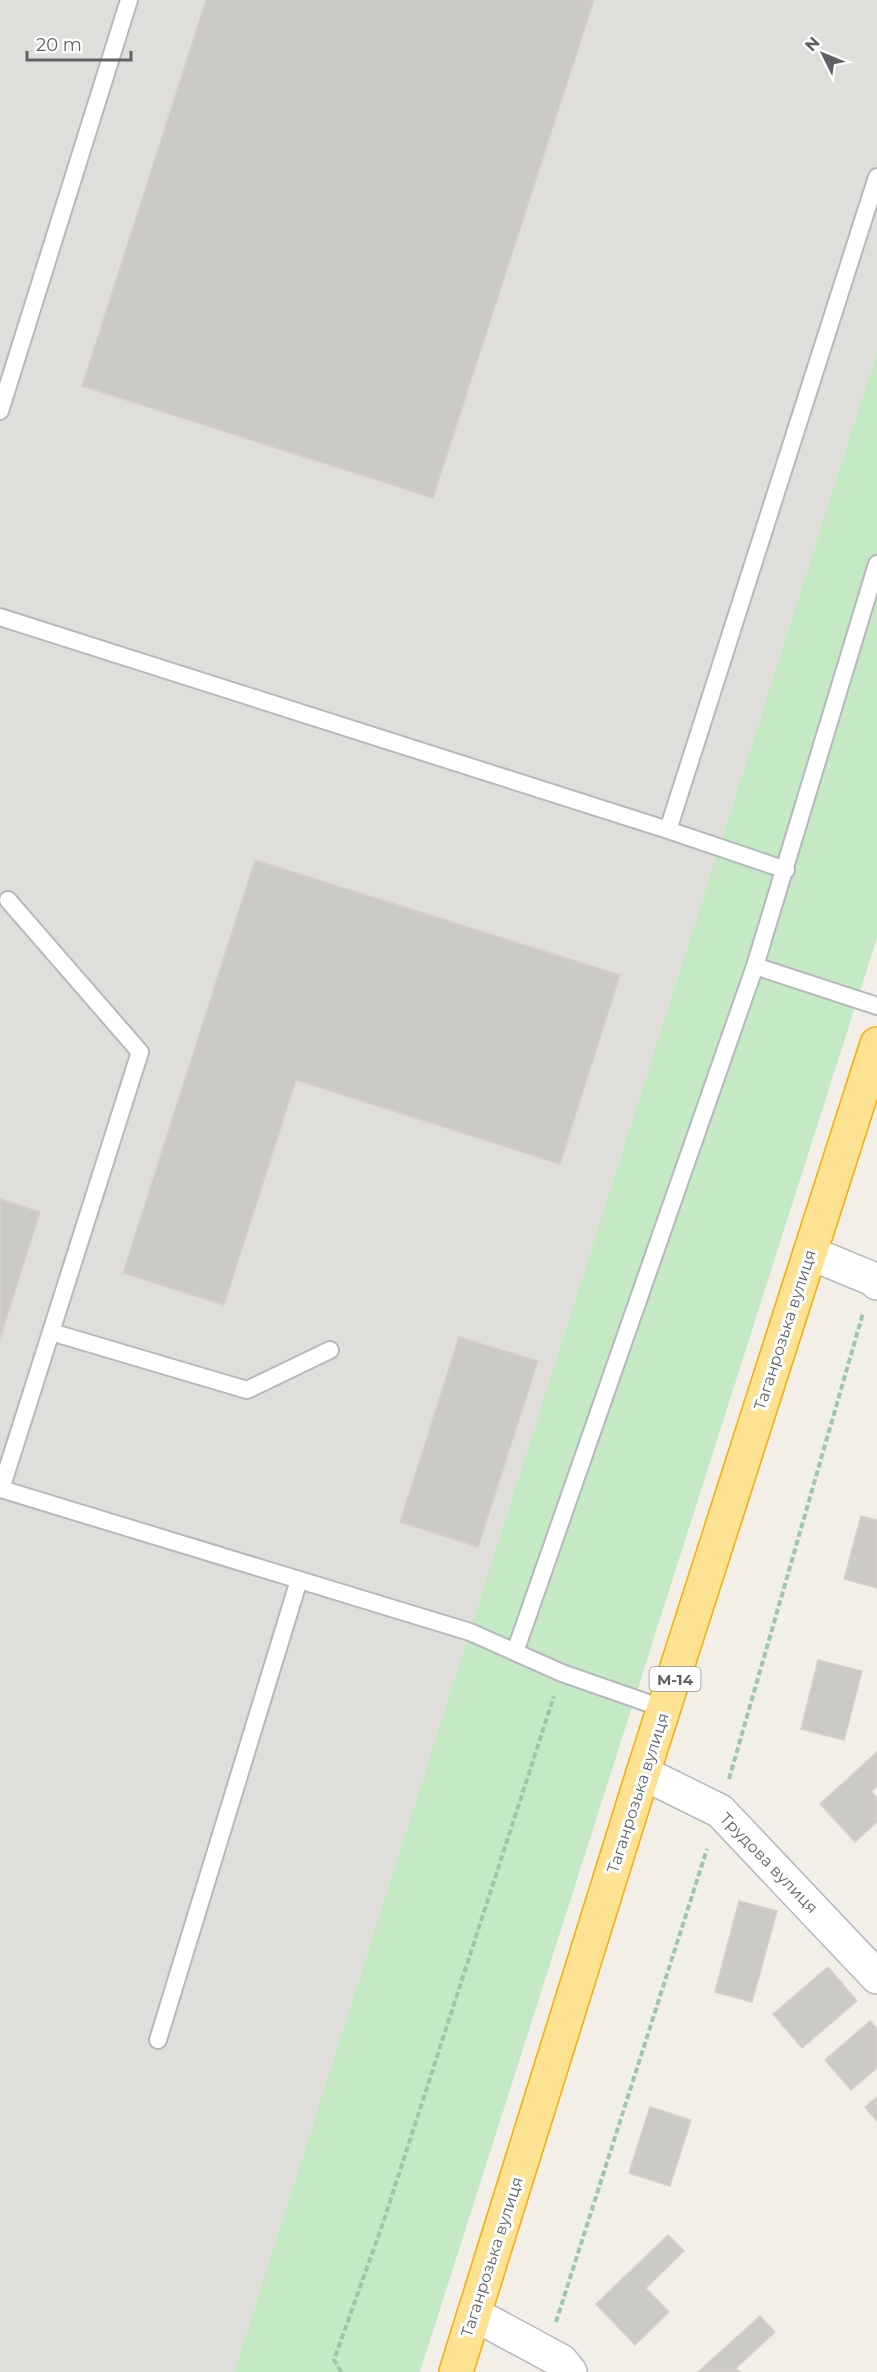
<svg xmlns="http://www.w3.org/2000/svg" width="877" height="2372" font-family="Montserrat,sans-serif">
	<rect width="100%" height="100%" fill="#f1efe8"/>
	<path fill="#e0deda" d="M0,0h877v351l-643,2021h-234z"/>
	<path fill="#c5e8c5" d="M877,351v587l-457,1434h-186z"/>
	<path fill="#cccac5" stroke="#d6d1c6" stroke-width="1.5" d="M206,0h388l-161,498 -351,-112z
		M255,860l365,115 -60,189 -264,-84 -72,225 -101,-32z
		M0,1199l40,13 -40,127z
		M459,1337l79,24 -60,186 -78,-25z
		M861,1516l16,4v68l-33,-9z
		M818,1660l44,11 -18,69 -43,-11z
		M877,1752v34l-6,5 6,7v24l-22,20 -35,-38z
		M739,1901l38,10 -25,91 -37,-10z
		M828,1967l29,34 -55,47 -29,-34z
		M870,2021l7,8v39l-26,22 -26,-30z
		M877,2097v24l-12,-14z
		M650,2107l41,13 -21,66 -41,-13z
		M668,2235l16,16 -38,37 23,24 -34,33 -39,-41z
		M760,2316l15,16 -39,36 4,4h-42z"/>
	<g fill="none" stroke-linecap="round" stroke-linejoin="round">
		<g stroke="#b5b8bc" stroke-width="20">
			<path id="lane" d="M0,411l129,-411
				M0,617l668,213 118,40
				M668,830l209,-653
				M8,900l132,152 -139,437 469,143 92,41 103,36
				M755,966l122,40
				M51,1332l196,58 83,-40
				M515,1652l240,-686 122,-402
				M158,2040l141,-460"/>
		</g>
		<g stroke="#b5b8bc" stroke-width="36">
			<path id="street" d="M810,1253l63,26 4,4
				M643,1773l77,38 157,166
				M474,2314l87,47 9,11"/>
		</g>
		<g stroke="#f9ab00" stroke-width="36">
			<path id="highway" d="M456,2372l187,-599 234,-729"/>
		</g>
		<path stroke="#9cc7a9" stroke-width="4" stroke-dasharray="6 3" stroke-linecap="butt" d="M729,1779l134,-466
			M556,2322l151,-473
			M341,2372l-7,-12 50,-140 170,-524"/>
		<use href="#lane" stroke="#fff" stroke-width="16"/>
		<use href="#street" stroke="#fff" stroke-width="33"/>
		<use href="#highway" stroke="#fde293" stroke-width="33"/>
	</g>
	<g text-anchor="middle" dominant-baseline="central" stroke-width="6" stroke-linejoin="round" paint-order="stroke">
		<rect fill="#fff" stroke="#8f9295" stroke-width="1.5" x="649.5" y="1667" width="51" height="24" rx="4.5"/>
		<g font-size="15" font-weight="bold" fill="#5f6368">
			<text x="675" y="1679">М-14</text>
		</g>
		<g font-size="16" fill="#5f6368" stroke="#fff">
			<text transform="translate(785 1330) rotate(-72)">Таганрозька вулиця</text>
			<text transform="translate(638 1793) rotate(-72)">Таганрозька вулиця</text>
			<text transform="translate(769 1863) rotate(46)">Трудова вулиця</text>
			<text transform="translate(492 2257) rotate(-72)">Таганрозька вулиця</text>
		</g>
	</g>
	<g transform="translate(823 54) rotate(313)" stroke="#ffffff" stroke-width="4.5" paint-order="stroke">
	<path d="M0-4.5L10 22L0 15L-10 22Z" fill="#5f6368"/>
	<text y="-9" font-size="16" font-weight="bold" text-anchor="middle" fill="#5f6368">N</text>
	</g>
	<path d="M27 51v9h104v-9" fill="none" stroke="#5f6368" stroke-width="3"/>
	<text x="36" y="51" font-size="18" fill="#5f6368" stroke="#ffffff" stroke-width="4.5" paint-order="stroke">20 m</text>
</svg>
